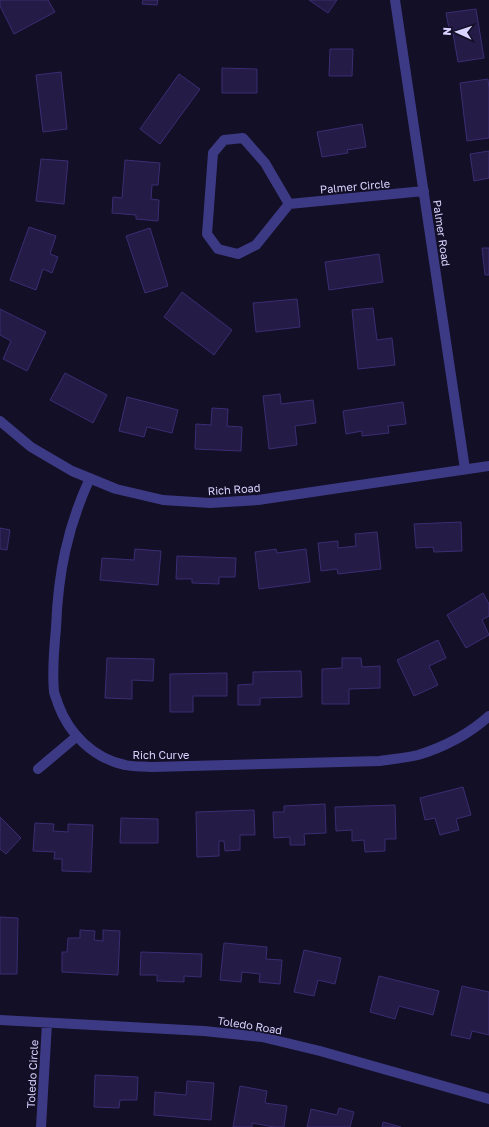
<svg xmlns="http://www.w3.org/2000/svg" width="489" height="1127" font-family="'Golos Text',sans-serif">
	<rect width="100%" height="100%" fill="#130f26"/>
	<path fill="#241b47" stroke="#3b2d73" d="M0,0h48l7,12 -41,22 -14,-28z
		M143,0h15l-1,5 -15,-1z
		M309,0h28l-9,13z
		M476,9l8,49 -26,4 -5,-29 -3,1 -4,-21z
		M330,49h23l-1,27h-23z
		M222,68l35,1v24h-35z
		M61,72l6,57 -24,3 -7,-57z
		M179,74l21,15 -40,55 -20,-15z
		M488,79l1,10v49l-22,3 -7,-58z
		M362,124l4,23 -19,3 1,3 -26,4 -5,-25z
		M489,151v27l-15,3 -4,-27z
		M41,159l27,2 -4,43 -28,-3z
		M125,160l35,3 -2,22h-6l-1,14 8,1 -1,21 -22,-2v-4l-24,-2 1,-16 9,1z
		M29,227l27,9 -6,18 8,3 -6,16 -9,-4 -7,21 -26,-10z
		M150,228l18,58 -23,7 -19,-57z
		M482,248h7v27h-4z
		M379,254l4,28 -54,8 -4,-28z
		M182,292l50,38 -18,25 -50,-38z
		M297,299l3,28 -44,5 -3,-29z
		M373,308l4,32 15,-2 3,27 -37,4 -6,-59z
		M0,309l46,23 -19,39 -24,-12 8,-18 -11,-6z
		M65,373l42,22 -14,28 -43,-23z
		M280,394l1,10 32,-4 3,23 -21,3 2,19 -28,4 -6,-53z
		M127,397l51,13 -6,23 -25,-6 -3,10 -25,-6z
		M403,402l3,22 -18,2 1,7 -27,3v-5l-16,3 -3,-23z
		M212,408l16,1 -1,17 15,1 -1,24 -46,-2 1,-25 15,1z
		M461,522l1,29 -28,1 -1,-5 -17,1 -2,-24z
		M0,528l10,2 -3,20 -7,-1z
		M377,532l4,37 -43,5 -1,-5 -16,2 -3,-28 20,-2v7l18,-2 -1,-12z
		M135,549l26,2 -3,34 -58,-5 2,-22 32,2z
		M276,549l1,4 29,-4 4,33 -51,7 -4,-37z
		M177,556l59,2 -1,19h-16v7l-27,-1v-4h-16z
		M483,593l6,11v12l-7,4 7,15 -23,13 -19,-33z
		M438,640l8,18 -17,8 9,19 -24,11 -17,-36z
		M107,658l47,1 -1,22 -21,-1v19l-27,-1z
		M342,658h19l1,9 18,-1v22l-31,1v15h-27v-35l20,-1z
		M301,671l1,26 -42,1v7h-22v-20l15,-1v-12z
		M227,673v23h-34v16h-23v-38z
		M463,787l8,28 -15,4 3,11 -19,5 -5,-17 -10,2 -5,-22z
		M325,804l1,29 -22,1 1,11h-15v-8l-16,1 -1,-26h11v-6z
		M395,805l1,34h-11v12l-20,1 -1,-12 -12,1v-11l-16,1 -1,-24z
		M254,810l1,25h-15v15l-15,1 -1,-10h-5v15l-22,1 -1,-45z
		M0,817l21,21 -15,16 -6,-5z
		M121,818l37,1v24h-38z
		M35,823l19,1 -1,7 15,1v-8l25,1 -2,47 -29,-1v-12h-8l1,-7 -22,-1z
		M0,917l18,1 -1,56h-17z
		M80,930l15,1 -1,9 9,1v-11l17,1 -2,44 -56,-3v-20h5l1,-14h12z
		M224,943l43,4 -1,12 16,1 -2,24 -21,-2 1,-8 -18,-2 -1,10 -21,-2z
		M304,950l37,8 -6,26 -17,-4 -4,16 -20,-4z
		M141,952l61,2 -1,23 -17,-1v6l-27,-1v-6h-17z
		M379,976l60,15 -6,24 -34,-9 -4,13 -25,-7z
		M462,986l27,6v43l-17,-4 -2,8 -19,-4z
		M95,1075l43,2 -1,23h-17l-1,8 -25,-1z
		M187,1081l27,2 -3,37 -57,-5 1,-23 31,3z
		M240,1086l27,5 -2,12 22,3 -3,21h-10l-22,-4v4h-19z
		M339,1108l15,4 -4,15h-43l4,-18 26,6z
		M383,1122l18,5h-19z"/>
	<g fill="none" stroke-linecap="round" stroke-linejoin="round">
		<path stroke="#3d3a85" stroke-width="10" d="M395,0l70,469
			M243,138l22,25 24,41 -33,41 -18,9 -20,-5 -11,-15 6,-81 11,-13z
			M289,204l135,-13
			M0,421l31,26 41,24 44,18 47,11 47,3 48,-3 231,-34
			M90,478c-23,50 -32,96 -34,150 -2,21 -4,44 -2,64 1,4 3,8 4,12 11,30 35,54 67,61 8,2 18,1 27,2l228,-6c13,-2 26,-3 38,-6 26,-8 51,-21 71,-39
			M38,769l38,-32
			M0,1020l204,11 58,6 58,14 169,48
			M41,1127l6,-104"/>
	</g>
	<g text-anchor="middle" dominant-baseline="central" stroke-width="3.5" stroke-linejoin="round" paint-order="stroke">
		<g font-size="11" fill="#d9d4ff" stroke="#130f26">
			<text transform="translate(355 186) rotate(-5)">Palmer Circle</text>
			<text transform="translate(442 233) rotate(82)">Palmer Road</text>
			<text transform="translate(234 489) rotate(-4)">Rich Road</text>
			<text x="161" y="754">Rich Curve</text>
			<text transform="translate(250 1025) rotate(9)">Toledo Road</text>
			<text transform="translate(32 1074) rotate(-87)">Toledo Circle</text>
		</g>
	</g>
	<g transform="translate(457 32) rotate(273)" stroke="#130f26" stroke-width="3" paint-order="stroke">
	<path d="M0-3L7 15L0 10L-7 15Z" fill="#d9d4ff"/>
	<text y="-6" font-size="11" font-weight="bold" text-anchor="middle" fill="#d9d4ff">N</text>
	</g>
</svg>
